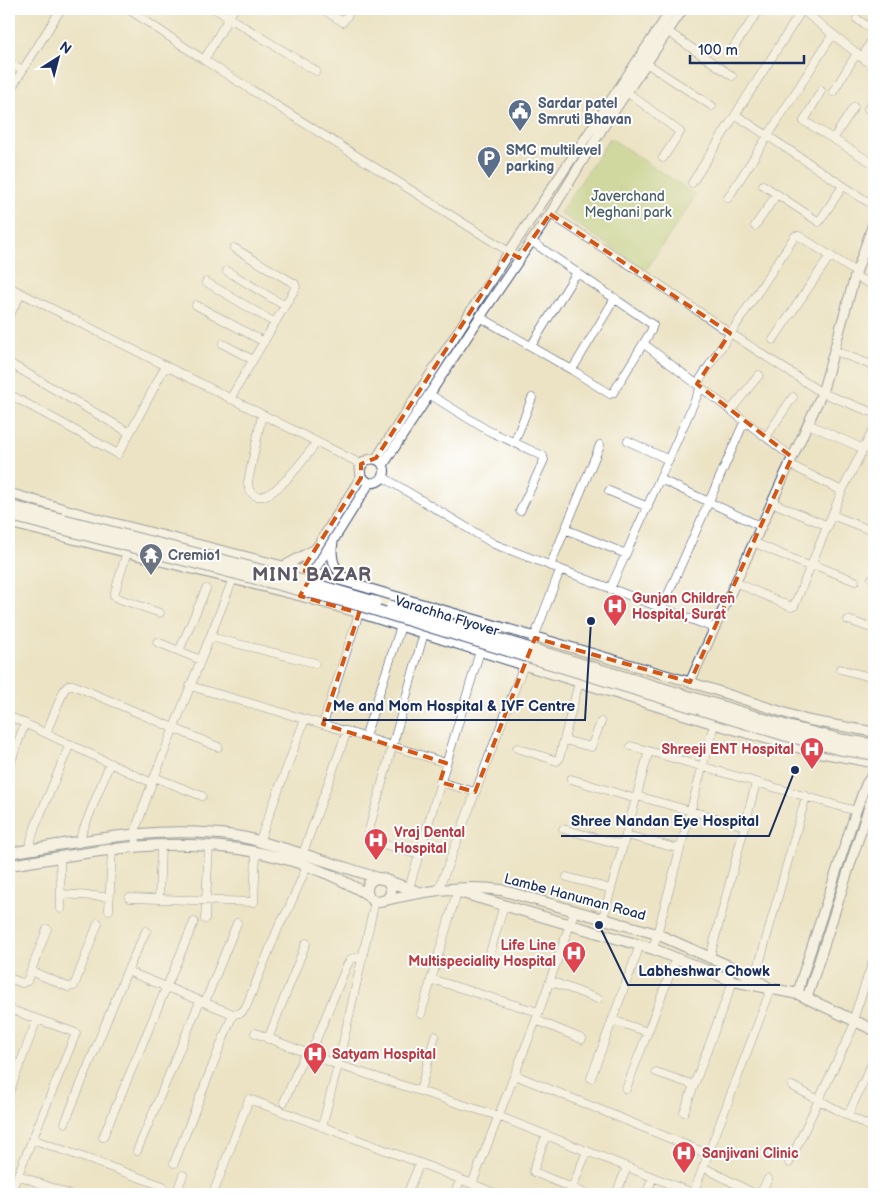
<svg xmlns="http://www.w3.org/2000/svg" width="883" height="1203" font-family="'Balsamiq Sans',sans-serif">
	<rect width="100%" height="100%" fill="#fff"/>
	<filter id="ink" filterUnits="userSpaceOnUse"><feTurbulence type="fractalNoise" baseFrequency=".02" numOctaves="2"/><feDisplacementMap in="SourceGraphic" scale="10" xChannelSelector="R" yChannelSelector="G"/><feConvolveMatrix kernelMatrix="1 2 1 2 8 2 1 2 1" color-interpolation-filters="sRGB"/></filter>
	<filter id="wash" filterUnits="userSpaceOnUse"><feTurbulence type="fractalNoise" baseFrequency=".0096" numOctaves="4" result="noise"/><feDisplacementMap in="SourceGraphic" scale="20" xChannelSelector="R" yChannelSelector="G"/><feGaussianBlur stdDeviation="1.12" result="paint"/><feColorMatrix in="noise" values="0 0 0 0 0 0 0 0 0 0 0 0 0 0 0 0 0 1.4 0 .05"/><feComposite in="paint" operator="in"/></filter>
	<g filter="url(#wash)">
		<rect width="100%" height="100%" fill="#ece3c5"/>
		<path fill="#adcb72" stroke="#647d68" d="M610,138l86,57 -50,75 -86,-57z"/>
	</g>
	<g filter="url(#ink)">
		<g fill="none" stroke-linecap="round" stroke-linejoin="round">
			<g stroke="#3a4a6d" stroke-width="9">
				<path id="minor" d="M128,9l76,51 315,198
					M215,9l101,62
					M322,9l21,13 9,-13
					M801,9l73,58
					M857,19l17,12
					M667,31l65,45
					M733,48l27,-39
					M862,58l12,-22
					M204,60l30,-51
					M9,62l13,8
					M646,63l66,43
					M821,91l-17,30 70,43
					M9,92l52,-83
					M627,92l53,40 -17,26
					M833,92l24,-39
					M868,109l6,-11
					M736,115l138,91
					M833,139l21,-32
					M692,183l110,-173
					M763,185l56,37 24,-36
					M728,198l105,-164
					M550,214l97,62 83,57 92,60 52,20
					M755,226l22,-32
					M227,271l58,35
					M855,276l19,10
					M206,282l69,41
					M9,287l352,177
					M196,305l68,37
					M9,316l12,-22
					M480,317l92,53 38,24 3,-1 38,-62 2,-6 -122,-84
					M773,340l57,-84
					M223,344l30,16
					M644,344l148,113
					M531,346l46,-74
					M835,351l39,15
					M9,363l121,70 35,-66
					M572,370l43,-72
					M697,384l98,-148h4l57,36
					M9,394l109,60 12,-21
					M429,394l58,36 56,26 1,4 -24,51
					M230,399l66,-112 -1,-3 -61,-36
					M731,410l28,-35
					M262,415l-14,67c0,5 1,10 6,13 18,11 53,-40 63,-53
					M808,424l56,25
					M766,437l27,-40
					M628,441l41,19
					M514,443l18,-45
					M789,464l53,27
					M383,477l111,67 220,84
					M660,479l100,47
					M609,491l39,16
					M771,502l57,24
					M832,515l38,15
					M565,529l61,25
					M753,542l58,25
					M127,552l-13,43 3,3 43,15
					M812,564l43,17
					M550,566l50,-121
					M872,578l2,1
					M735,582l56,25 3,-1 48,-115 32,-63
					M610,589l91,-202
					M662,608l83,-188
					M848,620l26,9
					M210,637l105,26
					M157,642l44,18
					M179,651l27,-62
					M529,651l31,-81
					M840,669l34,9
					M190,686l139,40 117,37
					M9,716l143,67
					M323,724l36,-111
					M46,733l18,-43 5,-5h4l145,62
					M365,737l36,-111
					M564,740l27,7 10,-25
					M631,746l225,65
					M517,748l40,13 2,-2 20,-77
					M9,767l16,-44
					M154,777l48,19
					M571,779l65,20
					M440,782l35,10
					M637,796l108,30
					M563,829l60,16
					M626,835l54,14
					M259,842l46,-123
					M78,843l32,-80
					M136,846l-1,-15 17,-48 81,-204
					M28,850l7,-23 35,-83
					M303,853l44,-122
					M419,855l-49,-15 -3,-3 57,-204
					M60,858l1,51
					M567,877l44,12
					M409,888l71,-237
					M438,891l87,-229
					M61,894l48,3
					M129,898l125,4 2,-50
					M159,899l2,-53
					M109,910l3,-61
					M603,918l46,-167
					M205,919l4,-73
					M653,949l61,-225
					M489,956l15,-51
					M710,957l46,-174
					M31,971l37,16 6,-1 24,-63
					M127,971l106,43 8,-1 5,-6 33,-81 9,-16 19,-44
					M9,978l13,5 5,-2 20,-52
					M431,979l107,33
					M755,979l51,-183
					M550,981l48,18
					M205,1002l32,-79
					M9,1009l67,24 -66,161
					M421,1014l36,-122
					M536,1020l46,19
					M612,1020l36,12
					M853,1020l21,-62
					M255,1033l83,32 160,51 195,77
					M268,1039l38,-96
					M310,1055l37,-90 4,-6 12,-3
					M656,1072l38,13
					M515,1075l193,79
					M591,1078l49,-133
					M792,1086l82,43
					M626,1089l50,-131
					M420,1091l15,-55
					M9,1093l28,-74
					M284,1102l21,-49
					M684,1112l49,-131
					M848,1115l26,-56
					M65,1123l62,-152 19,-40
					M322,1127l16,-62 37,-164
					M546,1135l-12,34v3l52,22
					M103,1137l91,-215
					M32,1139l131,47
					M137,1151l63,-150
					M174,1163l59,-149
					M789,1163l67,-142
					M703,1167l52,27
					M18,1175l50,19
					M472,1184l64,-164 39,-110
					M572,1188l15,-37
					M176,1194l7,-19
					M213,1194l36,-95 171,64 77,31
					M407,1194l13,-31
					M454,1194l7,-15
					M616,1194l11,-27
					M646,1194l7,-17
					M693,1194l78,-205
					M760,1194l8,-15
					M803,1194h1"/>
			</g>
			<g stroke="#3a4a6d" stroke-width="11">
				<path id="tertiary" d="M376,459l133,-207 163,-243
					M383,465l97,-148 70,-103 52,-85 81,-120
					M9,493l97,28 244,62 340,99 117,38 67,12
					M9,523l291,73 59,17 164,52 191,59 92,26 68,13
					M333,542c-3,17 1,28 15,39
					M284,566l31,-17
					M300,574l61,-97
					M310,577l56,-89 3,-5c24,1 18,-32 -4,-22l-5,7 1,9 8,6
					M690,682l132,-289 33,-117 19,-55
					M798,994l4,-17 54,-166 10,-27 8,-12
					M807,998l67,-207"/>
			</g>
			<g stroke="#3a4a6d" stroke-width="12">
				<path id="secondary" d="M9,853c74,-12 151,-28 226,-17 11,1 22,5 33,8 38,10 75,23 113,35
					M9,865c41,-6 83,-14 124,-18 81,-8 166,5 235,48
					M367 890a12 12 0 1 1 24 0a12 12 0 1 1-24 0Z
					M385,880l34,12
					M452,890l201,59 80,32 65,13 76,36
					M381,901c39,-9 81,-17 120,-11l156,44 90,40 19,12"/>
			</g>
			<use href="#minor" stroke="#fff" stroke-width="8"/>
			<use href="#tertiary" stroke="#fff" stroke-width="9"/>
			<use href="#secondary" stroke="#fff" stroke-width="10"/>
			<g stroke="#3a4a6d" stroke-width="13" stroke-linecap="butt">
				<path id="primary-bridge" d="M9,506l294,75 72,21
					M9,515l350,90 426,130 54,14 35,5
					M392,607l397,120 53,13 32,5"/>
			</g>
			<use href="#primary-bridge" stroke="#fff" stroke-width="11"/>
		</g>
	</g>
	<path d="M0 0H883V1203H0ZM550,214l180,119 -33,51 95,73 -102,225 -155,-44 -60,154 -35,-10 6,-19 -123,-39 36,-111 -59,-17 13,-23 -11,-3 59,-92v-14l15,-6 133,-206 10,6z" fill="#ece3c5" fill-opacity=".55" fill-rule="evenodd"/>
	<path fill="none" stroke="#d45514" stroke-width="4" stroke-dasharray="10 6" stroke-linejoin="round" d="M550,214l180,119 -33,51 95,73 -102,225 -155,-44 -60,154 -35,-10 6,-19 -123,-39 36,-111 -59,-17 13,-23 -11,-3 59,-92v-14l15,-6 133,-206 10,6z"/>
	<defs>
		<g id="civic-pin" transform="scale(1.25)"><path d="M0 17L-7.5 6A9.5 9.5 0 1 1 7.5 6Z" fill="#5c6f8a" stroke="#fff"/><path d="M-.6-6.5H3V-4.5H.6V-3L4-1V1h2V6H-6V1h2V-1L-.6-3ZM-1.2 2.5V6h2.4V2.5Z" fill="#fff"/></g>
		<g id="parking-pin" transform="scale(1.25)"><path d="M0 17L-7.5 6A9.5 9.5 0 1 1 7.5 6Z" fill="#5c6f8a" stroke="#fff"/><path d="M-3.5-5.5H1a3.5 3.5 0 0 1 0 7H-1V5.5H-3.5ZM-1-3.4V-.6H.8a1.4 1.4 0 0 0 0-2.8Z" fill="#fff"/></g>
		<g id="temple-pin" transform="scale(1.25)"><path d="M0 17L-7.5 6A9.5 9.5 0 1 1 7.5 6Z" fill="#6b7280" stroke="#fff"/><path d="M0-6L5-2H3V0L6.5 2.5H4V6H1.5V3h-3V6H-4V2.5H-6.5L-3 0V-2H-5Z" fill="#fff"/></g>
		<g id="hospital-pin" transform="scale(1.25)"><path d="M0 17L-7.5 6A9.5 9.5 0 1 1 7.5 6Z" fill="#e0444e" stroke="#fff"/><path d="M-5-5h3v3.5h4V-5h3V5h-3V1.5h-4V5h-3Z" fill="#fff"/></g>
	</defs>
	<g fill-rule="evenodd">
		<use href="#civic-pin" x="520" y="111"/>
		<use href="#parking-pin" x="489" y="158"/>
		<use href="#temple-pin" x="151" y="555"/>
		<use href="#hospital-pin" x="615" y="606"/>
		<use href="#hospital-pin" x="812" y="749"/>
		<use href="#hospital-pin" x="376" y="840"/>
		<use href="#hospital-pin" x="574" y="953"/>
		<use href="#hospital-pin" x="315" y="1054"/>
		<use href="#hospital-pin" x="684" y="1153"/>
	</g>
	<g text-anchor="middle" dominant-baseline="central" stroke-width="4" stroke-linejoin="round" paint-order="stroke">
		<g font-size="14" font-weight="bold" fill="#4e5e75" stroke="#fff" text-anchor="start">
			<text x="538" y="103">Sardar patel<tspan x="538" dy="16">Smruti Bhavan</tspan></text>
			<text x="506" y="150">SMC multilevel<tspan x="506" dy="16">parking</tspan></text>
		</g>
		<g font-size="14" fill="#475e64" stroke="#fff">
			<text x="628" y="196">Javerchand<tspan x="628" dy="16">Meghani park</tspan></text>
		</g>
		<g font-size="14" font-weight="bold" fill="#5b616d" stroke="#fff" text-anchor="start">
			<text x="168" y="555">Cremio1</text>
		</g>
		<g font-size="14" font-weight="bold" fill="#be3a42" stroke="#fff" text-anchor="start">
			<text x="632" y="598">Gunjan Children<tspan x="632" dy="16">Hospital, Surat</tspan></text>
			<text x="794" y="749" text-anchor="end">Shreeji ENT Hospital</text>
			<text x="394" y="832">Vraj Dental<tspan x="394" dy="16">Hospital</tspan></text>
			<text x="556" y="945" text-anchor="end">Life Line<tspan x="556" dy="16">Multispeciality Hospital</tspan></text>
			<text x="332" y="1054">Satyam Hospital</text>
			<text x="702" y="1153">Sanjivani Clinic</text>
		</g>
		<g font-size="14" fill="#1b2f5e" stroke="#fff">
			<text transform="translate(447 616) rotate(17)">Varachha Flyover</text>
			<text transform="translate(575 897) rotate(15)">Lambe Hanuman Road</text>
		</g>
		<g font-size="19" font-weight="bold" letter-spacing="1" fill="#5d5864" stroke="#fff">
			<text x="312" y="575">MINI BAZAR</text>
		</g>
	</g>
	<path fill="none" stroke="#1b2f5e" stroke-width="2" d="M591 621L585 720H323M795 770L769 836H561M599 925L628 985H780"/>
	<g fill="#1b2f5e" stroke="#fff" stroke-width="2">
		<circle cx="591" cy="621" r="5"/>
		<circle cx="795" cy="770" r="5"/>
		<circle cx="599" cy="925" r="5"/>
	</g>
	<g font-size="15" text-anchor="middle" font-weight="bold" fill="#1b2f5e" stroke="#fff" stroke-width="4" stroke-linejoin="round" paint-order="stroke">
		<text x="454" y="711">Me and Mom Hospital &amp; IVF Centre</text>
		<text x="665" y="826">Shree Nandan Eye Hospital</text>
		<text x="704" y="976">Labheshwar Chowk</text>
	</g>
	<rect width="883" height="1203" fill="none" stroke="#fff" stroke-width="30"/>
	<g transform="translate(58 58) rotate(36)" stroke="#ffffff" stroke-width="4" paint-order="stroke">
	<path d="M0-4L9 19L0 12L-9 19Z" fill="#1b2f5e"/>
	<text y="-8" font-size="14" font-weight="bold" text-anchor="middle" fill="#1b2f5e">N</text>
	</g>
	<path d="M690 55v8h114v-8" fill="none" stroke="#1b2f5e" stroke-width="2.5"/>
	<text x="698" y="55" font-size="15" fill="#1b2f5e" stroke="#ffffff" stroke-width="4" paint-order="stroke">100 m</text>
</svg>
